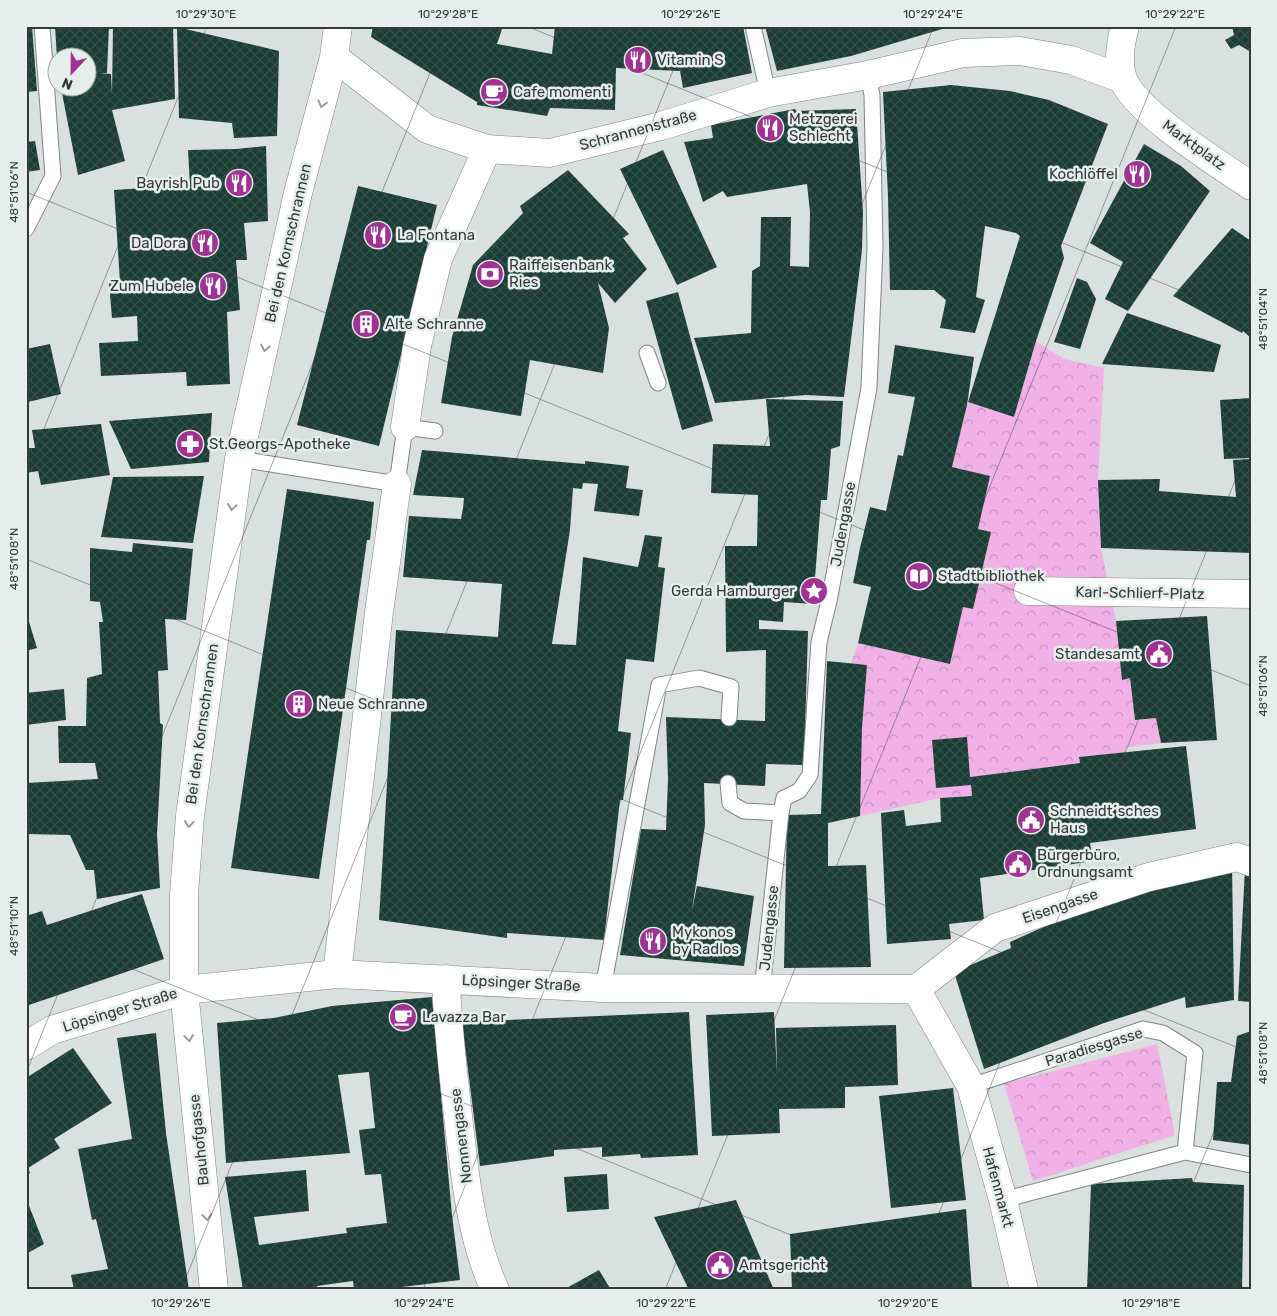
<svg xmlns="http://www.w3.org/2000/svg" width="1277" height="1316" font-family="Rubik,sans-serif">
	<defs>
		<pattern id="park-crowns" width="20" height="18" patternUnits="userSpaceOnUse" patternTransform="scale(1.25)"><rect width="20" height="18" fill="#f1b1e6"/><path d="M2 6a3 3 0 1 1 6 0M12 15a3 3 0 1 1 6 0" fill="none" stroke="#c491bb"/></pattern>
		<pattern id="building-cross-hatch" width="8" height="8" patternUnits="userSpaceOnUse" patternTransform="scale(1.25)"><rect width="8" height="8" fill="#1b3d36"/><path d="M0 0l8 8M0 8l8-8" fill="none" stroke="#34514b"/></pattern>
	</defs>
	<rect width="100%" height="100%" fill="#d9e0de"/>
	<path fill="url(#park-crowns)" d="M1036,341l28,18 40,9 -6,112 3,68 15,73 6,58 8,-1 5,42 21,-2 5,25 -35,4v6l-47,4 1,6 -110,14 2,19 -32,2 -80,18 2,-88 5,-63 -16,-1 7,-21 92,20 13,-56 10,2 18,-77 -13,-3 12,-53 -38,-9 16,-65 46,15z
		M1157,1044l18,91 -142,46 -29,-97z"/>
	<path fill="url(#building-cross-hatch)" d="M26,26h6l5,65 -11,1z
		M55,26h54l-2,47h-8l12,1 1,20 1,-68h60l2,73 -63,11 13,51 -47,14 -17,-87h27v-30h-31z
		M373,26h130l-6,18 55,10 3,-28h188l9,47 -69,15 -3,-17 -64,-3 -1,42 -65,-2 -3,8 -70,-11v-3l-106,-65z
		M765,26h184v1l-98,29 -74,15z
		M1232,26h19v26l-12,-7 -8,4 -6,-9 9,-5z
		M177,27l102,24 -2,85 -43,2 -2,-15 -53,-5z
		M951,85l59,6 39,9 59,24 -47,122 3,12 -28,83 -22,76 -46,-15 52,-166 -4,-3 -31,-7 -9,71 9,3 -10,33 -35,-5 6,-28 -12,-10h-44l-2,-94 -5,-104z
		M795,109l1,2 60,-2 7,103 -1,38 -18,147 -38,-2 -91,8 -21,-65 57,-5 1,-62 8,-5 1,-49h30l-1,49 19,1 1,-55 -3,-28 -80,13 -4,-6 -20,11 -19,-60 29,-4 -2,-13z
		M35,141l5,29 -14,2v-30z
		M1144,144l37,22 29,25 -82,120 -23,-12 18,-37 -33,-19z
		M266,146l2,75 -24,2 3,37h-11l4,50 -13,2 3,72 -43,2 -1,-14 -85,4 -2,-33 39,-2 -1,-25 -25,2 -3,-35 11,-1 -6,-92 76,-5 -2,-35 48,-1z
		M663,150l54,117 -40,18 -57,-116z
		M568,170l61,64 -6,4 24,31 -32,34 -17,-20 11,45 -6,45 -73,-13 -9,56 -80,-13 11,-66 21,-72 50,-52 -3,-7z
		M358,186l79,19 -58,241 -82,-21z
		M1232,228l19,13v97l-8,-7 -1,2 -69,-37z
		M1077,278l10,4 9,17 -16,50 -26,-7z
		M678,292l35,129 -31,9 -36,-129z
		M1127,313l94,32 -7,27 -112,-8z
		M50,344l11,50 -33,8 -2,-53z
		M895,345l79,12 -7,48 -15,62 38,9 -12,53 13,3 -18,77 -10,-2 -13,57 -92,-21 13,-56 -18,-4 7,-35 10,-41 16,4 12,-56 5,1 12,-59 -27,-4z
		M1251,398v60l-27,1 -4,-59z
		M766,399l77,2 -3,45 -9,3 -4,51h-6l-8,104 -29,-2 -1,20 -24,-2v9l49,2 -4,134 -38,-1 -1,22 -61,-3 1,42 -13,85 5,-24 57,10 -10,70 -124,-11 21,-126 25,1 2,-51 -2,-62 99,4 1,-71 -40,2 -1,-106h32l1,-51 -47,-2 2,-49 57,2z
		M212,413l-3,49 -78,7 -22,-48z
		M101,424l9,51 -69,10 -3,-14 -12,2v-25h9l-3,-18z
		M422,450l163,14v-3l44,5 -3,22 17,2 -4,26 -45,-5 4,-27 -15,-1 -1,6 -9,-1 -3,42 -18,114 24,1 7,-88 55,10 7,-32 17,2 -4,30 7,1 -11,94 -28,-3 -8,72 13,2 -8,67h-3l-16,140 -97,-7v5l-128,-18 17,-290 102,7 4,-53 -99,-7 6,-61 52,3 2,-11 1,-10 -51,-3z
		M1251,459v94l-150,-5 -3,-68 62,-1 -1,12 77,6 -3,-37z
		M204,476l-11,67 -92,-6 12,-60z
		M287,489l87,13 -4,38h-3l-48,339 -88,-11z
		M133,543l60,6 -7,71 -21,-1 3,51 -10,1 2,52 3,2 -6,109 3,54 -63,11 -3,-29h-8l-16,-35 -44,-1v-51l72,-4 -3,-16h-36l-1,-37h28l1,-48 15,-4 -3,-52h4l-3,-20 -10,-1v-53l42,4z
		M26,612l11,36 -11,3z
		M1207,616l10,124 -56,3 -5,-25 -21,2 -5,-42 -8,2 -6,-59z
		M827,661l40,4 -5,63 -2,88 -32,7v43l38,-1 5,102 -87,1 3,-153 34,-1z
		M64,689l2,31 -40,5v-32z
		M967,737l3,40 110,-14 -1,-6 107,-11 10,83 -106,14 3,18 -113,17 4,42 -35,4 2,15 -64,5 -6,-131 23,-3 2,16 35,-4 -1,-24 32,-2 -1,-11 -35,3 -4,-48z
		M1232,864l2,136 -48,8 -1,-11 -81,26 -120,46 -30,-97 57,-24 -1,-6 65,-29z
		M1245,869l6,1v132l-13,-1z
		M142,894l22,65 -138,47v-90l16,-5 5,14z
		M432,997l20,218 8,65 -83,10h-23l-1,-9 -36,5v4h-74l-18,-113 81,-7 3,41 -55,6 5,28 88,-12 -1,-5 41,-5 -6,-49 -16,1 -6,-45 16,-2 -6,-56 -31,3 12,78 -124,10 -9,-140 57,-5 58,-12z
		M689,1012l9,143 -57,3 -1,-4 -38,3v-10l-48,3v6l-74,10 -18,-144z
		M774,1012l3,62 -1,-46 120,-3 2,60 -53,2v21l-66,1 1,24 -68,3 -6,-121z
		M1251,1031v114l-38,-5 4,-58h14l6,-46z
		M156,1033l10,100 23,157h-115l-3,-15 37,-6 -12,-50 -4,1 -14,-71 54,-10 -15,-101z
		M73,1048l39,55 -58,36 6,9 -32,20 2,5 -4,2v-97z
		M953,1088l13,112 -75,8 -12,-112z
		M607,1174l2,35 -42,3 -3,-35z
		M1192,1178l1,4 51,3 -2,105h-155l4,-106z
		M26,1198l18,46 -18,10z
		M736,1200l38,90h-85l-35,-73z
		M966,1209l6,81h-180l-2,-56z
		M599,1270l12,20h-48z"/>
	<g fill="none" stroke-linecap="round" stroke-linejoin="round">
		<g stroke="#7f8684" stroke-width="17">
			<path id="lane" d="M753,26l15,67
				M26,229l27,-53 -11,-150
				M647,353l11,30
				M239,459l158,25 8,-57 30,4
				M728,783l2,20 14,8 37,2
				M603,988l56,-303 40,-7 32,9 -2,31
				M762,990l19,-177 3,-15 15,-7 11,-16 9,-133 10,-41 40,-213 6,-141 -3,-152 -4,-20
				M971,1086l172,-57 20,4 32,20 -10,99 -182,48
				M1185,1152l66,13"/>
		</g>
		<g stroke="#7f8684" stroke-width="29">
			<path id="street" d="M1125,26c-4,15 -8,37 -2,53 12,33 96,85 128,107
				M334,57l93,72 60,20 63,4 111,-27 107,-33 100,-18 95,-22 57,-2 51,9 52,19
				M405,427l12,-81 21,-87 49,-110
				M1028,591l223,3
				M337,974l42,-362 18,-128
				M446,979c1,46 7,91 12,137 7,59 12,119 37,174
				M916,989l79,-61 154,-51 88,-20 14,5
				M26,1046l26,-16 132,-40 153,-16 266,14 313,1 55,97 32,114 21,90
				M214,1290l-30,-300v-96l6,-78 49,-357 59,-266 36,-136 4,-31"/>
		</g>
		<use href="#lane" stroke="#fff" stroke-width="15"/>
		<use href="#street" stroke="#fff" stroke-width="28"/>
	</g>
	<defs><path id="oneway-chevron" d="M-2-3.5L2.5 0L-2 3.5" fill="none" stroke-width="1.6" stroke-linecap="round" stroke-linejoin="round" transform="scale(1.25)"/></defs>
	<g stroke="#9a9c9c">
		<use href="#oneway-chevron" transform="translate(322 104) rotate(105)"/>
		<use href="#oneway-chevron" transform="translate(265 348) rotate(102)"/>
		<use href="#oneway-chevron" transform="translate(232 507) rotate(98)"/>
		<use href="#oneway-chevron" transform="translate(189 824) rotate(95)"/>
		<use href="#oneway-chevron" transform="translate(189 1038) rotate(84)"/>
		<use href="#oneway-chevron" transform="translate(207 1217) rotate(84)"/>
	</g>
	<path fill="none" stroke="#363939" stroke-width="1" stroke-opacity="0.45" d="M526,26l725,293M26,192l1225,494M26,473l181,-447M26,559l1225,494M26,926l901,364M26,1073l423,-1047M181,1290l510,-1264M423,1290l511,-1264M665,1290l511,-1264M908,1290l343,-849M1150,1290l101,-250"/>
	<defs>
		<g id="restaurant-disc" transform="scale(1.4375)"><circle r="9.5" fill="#9f3293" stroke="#e6eeec"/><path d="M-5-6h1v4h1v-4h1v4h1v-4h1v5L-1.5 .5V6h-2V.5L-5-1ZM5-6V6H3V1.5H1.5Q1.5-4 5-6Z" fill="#fff"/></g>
		<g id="cafe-disc" transform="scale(1.4375)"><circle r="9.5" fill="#9f3293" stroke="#e6eeec"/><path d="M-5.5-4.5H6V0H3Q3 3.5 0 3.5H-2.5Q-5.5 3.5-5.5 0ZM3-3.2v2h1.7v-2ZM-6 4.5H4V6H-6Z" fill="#fff"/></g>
		<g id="bank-disc" transform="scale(1.4375)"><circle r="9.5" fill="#9f3293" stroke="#e6eeec"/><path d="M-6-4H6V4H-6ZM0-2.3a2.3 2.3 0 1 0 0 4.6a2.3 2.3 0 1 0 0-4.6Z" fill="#fff"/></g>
		<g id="building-disc" transform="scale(1.4375)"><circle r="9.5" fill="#9f3293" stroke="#e6eeec"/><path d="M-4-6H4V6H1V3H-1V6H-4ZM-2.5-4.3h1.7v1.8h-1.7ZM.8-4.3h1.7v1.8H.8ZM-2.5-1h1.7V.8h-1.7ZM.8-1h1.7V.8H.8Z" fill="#fff"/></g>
		<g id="pharmacy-disc" transform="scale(1.4375)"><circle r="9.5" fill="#9f3293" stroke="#e6eeec"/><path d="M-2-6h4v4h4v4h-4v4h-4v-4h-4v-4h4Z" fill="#fff"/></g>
		<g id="library-disc" transform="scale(1.4375)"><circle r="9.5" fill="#9f3293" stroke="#e6eeec"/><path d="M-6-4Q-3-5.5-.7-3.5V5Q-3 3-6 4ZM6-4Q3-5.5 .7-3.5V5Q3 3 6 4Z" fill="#fff"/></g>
		<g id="sight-disc" transform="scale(1.4375)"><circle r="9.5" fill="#9f3293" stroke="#e6eeec"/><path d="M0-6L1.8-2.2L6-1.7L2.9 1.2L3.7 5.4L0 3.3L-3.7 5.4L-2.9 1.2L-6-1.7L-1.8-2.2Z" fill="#fff"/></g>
		<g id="civic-disc" transform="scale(1.4375)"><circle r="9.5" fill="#9f3293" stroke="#e6eeec"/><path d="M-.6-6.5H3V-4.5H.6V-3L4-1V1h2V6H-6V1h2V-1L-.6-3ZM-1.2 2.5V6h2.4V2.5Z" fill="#fff"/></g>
	</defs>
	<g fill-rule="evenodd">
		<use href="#restaurant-disc" x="638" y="60"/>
		<use href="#cafe-disc" x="494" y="92"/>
		<use href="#restaurant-disc" x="770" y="128"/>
		<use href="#restaurant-disc" x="1137" y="174"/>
		<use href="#restaurant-disc" x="239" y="183"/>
		<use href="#restaurant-disc" x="378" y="235"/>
		<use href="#restaurant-disc" x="205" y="243"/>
		<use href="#bank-disc" x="490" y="274"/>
		<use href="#restaurant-disc" x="213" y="286"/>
		<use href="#building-disc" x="366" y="324"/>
		<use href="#pharmacy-disc" x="190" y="444"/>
		<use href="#library-disc" x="919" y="576"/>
		<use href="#sight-disc" x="814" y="591"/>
		<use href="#civic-disc" x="1159" y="654"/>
		<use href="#building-disc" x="299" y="704"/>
		<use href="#civic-disc" x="1031" y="820"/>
		<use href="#civic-disc" x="1018" y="864"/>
		<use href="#restaurant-disc" x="653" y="941"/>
		<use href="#cafe-disc" x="403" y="1017"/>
		<use href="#civic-disc" x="720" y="1265"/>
	</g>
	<g text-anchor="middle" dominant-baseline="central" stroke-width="5" stroke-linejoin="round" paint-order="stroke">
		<g font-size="15" fill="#363939" stroke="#e6eeec" text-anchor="start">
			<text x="657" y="60">Vitamin S</text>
			<text x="513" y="92">Cafe momenti</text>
			<text x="789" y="119">Metzgerei<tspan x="789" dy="17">Schlecht</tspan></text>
			<text x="1118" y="174" text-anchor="end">Kochlöffel</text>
			<text x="220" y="183" text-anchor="end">Bayrish Pub</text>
			<text x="397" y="235">La Fontana</text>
			<text x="186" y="243" text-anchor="end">Da Dora</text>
			<text x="509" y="265">Raiffeisenbank<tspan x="509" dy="17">Ries</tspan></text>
			<text x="194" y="286" text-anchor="end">Zum Hubele</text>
			<text x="385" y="324">Alte Schranne</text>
			<text x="209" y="444">St.Georgs-Apotheke</text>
			<text x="938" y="576">Stadtbibliothek</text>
			<text x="795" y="591" text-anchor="end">Gerda Hamburger</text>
			<text x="1140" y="654" text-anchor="end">Standesamt</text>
			<text x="318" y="704">Neue Schranne</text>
			<text x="1050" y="811">Schneidt´sches<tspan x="1050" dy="17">Haus</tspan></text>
			<text x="1037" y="855">Bürgerbüro,<tspan x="1037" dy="17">Ordnungsamt</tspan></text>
			<text x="672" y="932">Mykonos<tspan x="672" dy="17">by Radlos</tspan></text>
			<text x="422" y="1017">Lavazza Bar</text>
			<text x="739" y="1265">Amtsgericht</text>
		</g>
		<g font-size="15" fill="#363939" stroke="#e6eeec">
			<text transform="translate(638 130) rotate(-15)">Schrannenstraße</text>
			<text transform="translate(1194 145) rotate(36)">Marktplatz</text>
			<text transform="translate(288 243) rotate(-77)">Bei den Kornschrannen</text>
			<text transform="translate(843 524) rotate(-80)">Judengasse</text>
			<text transform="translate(1140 593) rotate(1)">Karl-Schlierf-Platz</text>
			<text transform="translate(202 724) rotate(-82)">Bei den Kornschrannen</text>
			<text transform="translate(1060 906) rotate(-19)">Eisengasse</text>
			<text transform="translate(769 928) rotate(-84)">Judengasse</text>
			<text transform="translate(521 983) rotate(3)">Löpsinger Straße</text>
			<text transform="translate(120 1010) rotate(-17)">Löpsinger Straße</text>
			<text transform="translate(1094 1047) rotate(-17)">Paradiesgasse</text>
			<text transform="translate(461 1136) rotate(-97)">Nonnengasse</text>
			<text transform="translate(199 1140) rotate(-96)">Bauhofgasse</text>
			<text transform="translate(998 1187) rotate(75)">Hafenmarkt</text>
		</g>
	</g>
	<rect width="1277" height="1316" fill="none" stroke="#e6eeec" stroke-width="55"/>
	<g transform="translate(72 72) rotate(202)"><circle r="24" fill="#e6eeec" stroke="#a0a6a4"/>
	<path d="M0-4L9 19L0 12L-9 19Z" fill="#9f3293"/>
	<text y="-8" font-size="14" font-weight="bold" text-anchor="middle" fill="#363939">N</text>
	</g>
	<rect x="28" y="28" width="1222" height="1260" fill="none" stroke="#363939" stroke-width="2"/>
	<g font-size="12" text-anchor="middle" fill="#363939">
		<text x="206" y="18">10°29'30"E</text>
		<text x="448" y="18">10°29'28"E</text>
		<text x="691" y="18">10°29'26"E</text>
		<text x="933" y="18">10°29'24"E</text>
		<text x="1175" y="18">10°29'22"E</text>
		<text transform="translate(14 192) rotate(-90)" y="4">48°51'06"N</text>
		<text transform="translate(1263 319) rotate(-90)" y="4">48°51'04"N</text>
		<text transform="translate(14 559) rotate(-90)" y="4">48°51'08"N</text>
		<text transform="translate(1263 686) rotate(-90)" y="4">48°51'06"N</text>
		<text transform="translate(14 926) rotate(-90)" y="4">48°51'10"N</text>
		<text transform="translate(1263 1053) rotate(-90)" y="4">48°51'08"N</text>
		<text x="181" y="1307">10°29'26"E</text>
		<text x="424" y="1307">10°29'24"E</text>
		<text x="666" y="1307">10°29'22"E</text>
		<text x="908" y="1307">10°29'20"E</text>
		<text x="1151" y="1307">10°29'18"E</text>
	</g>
</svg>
